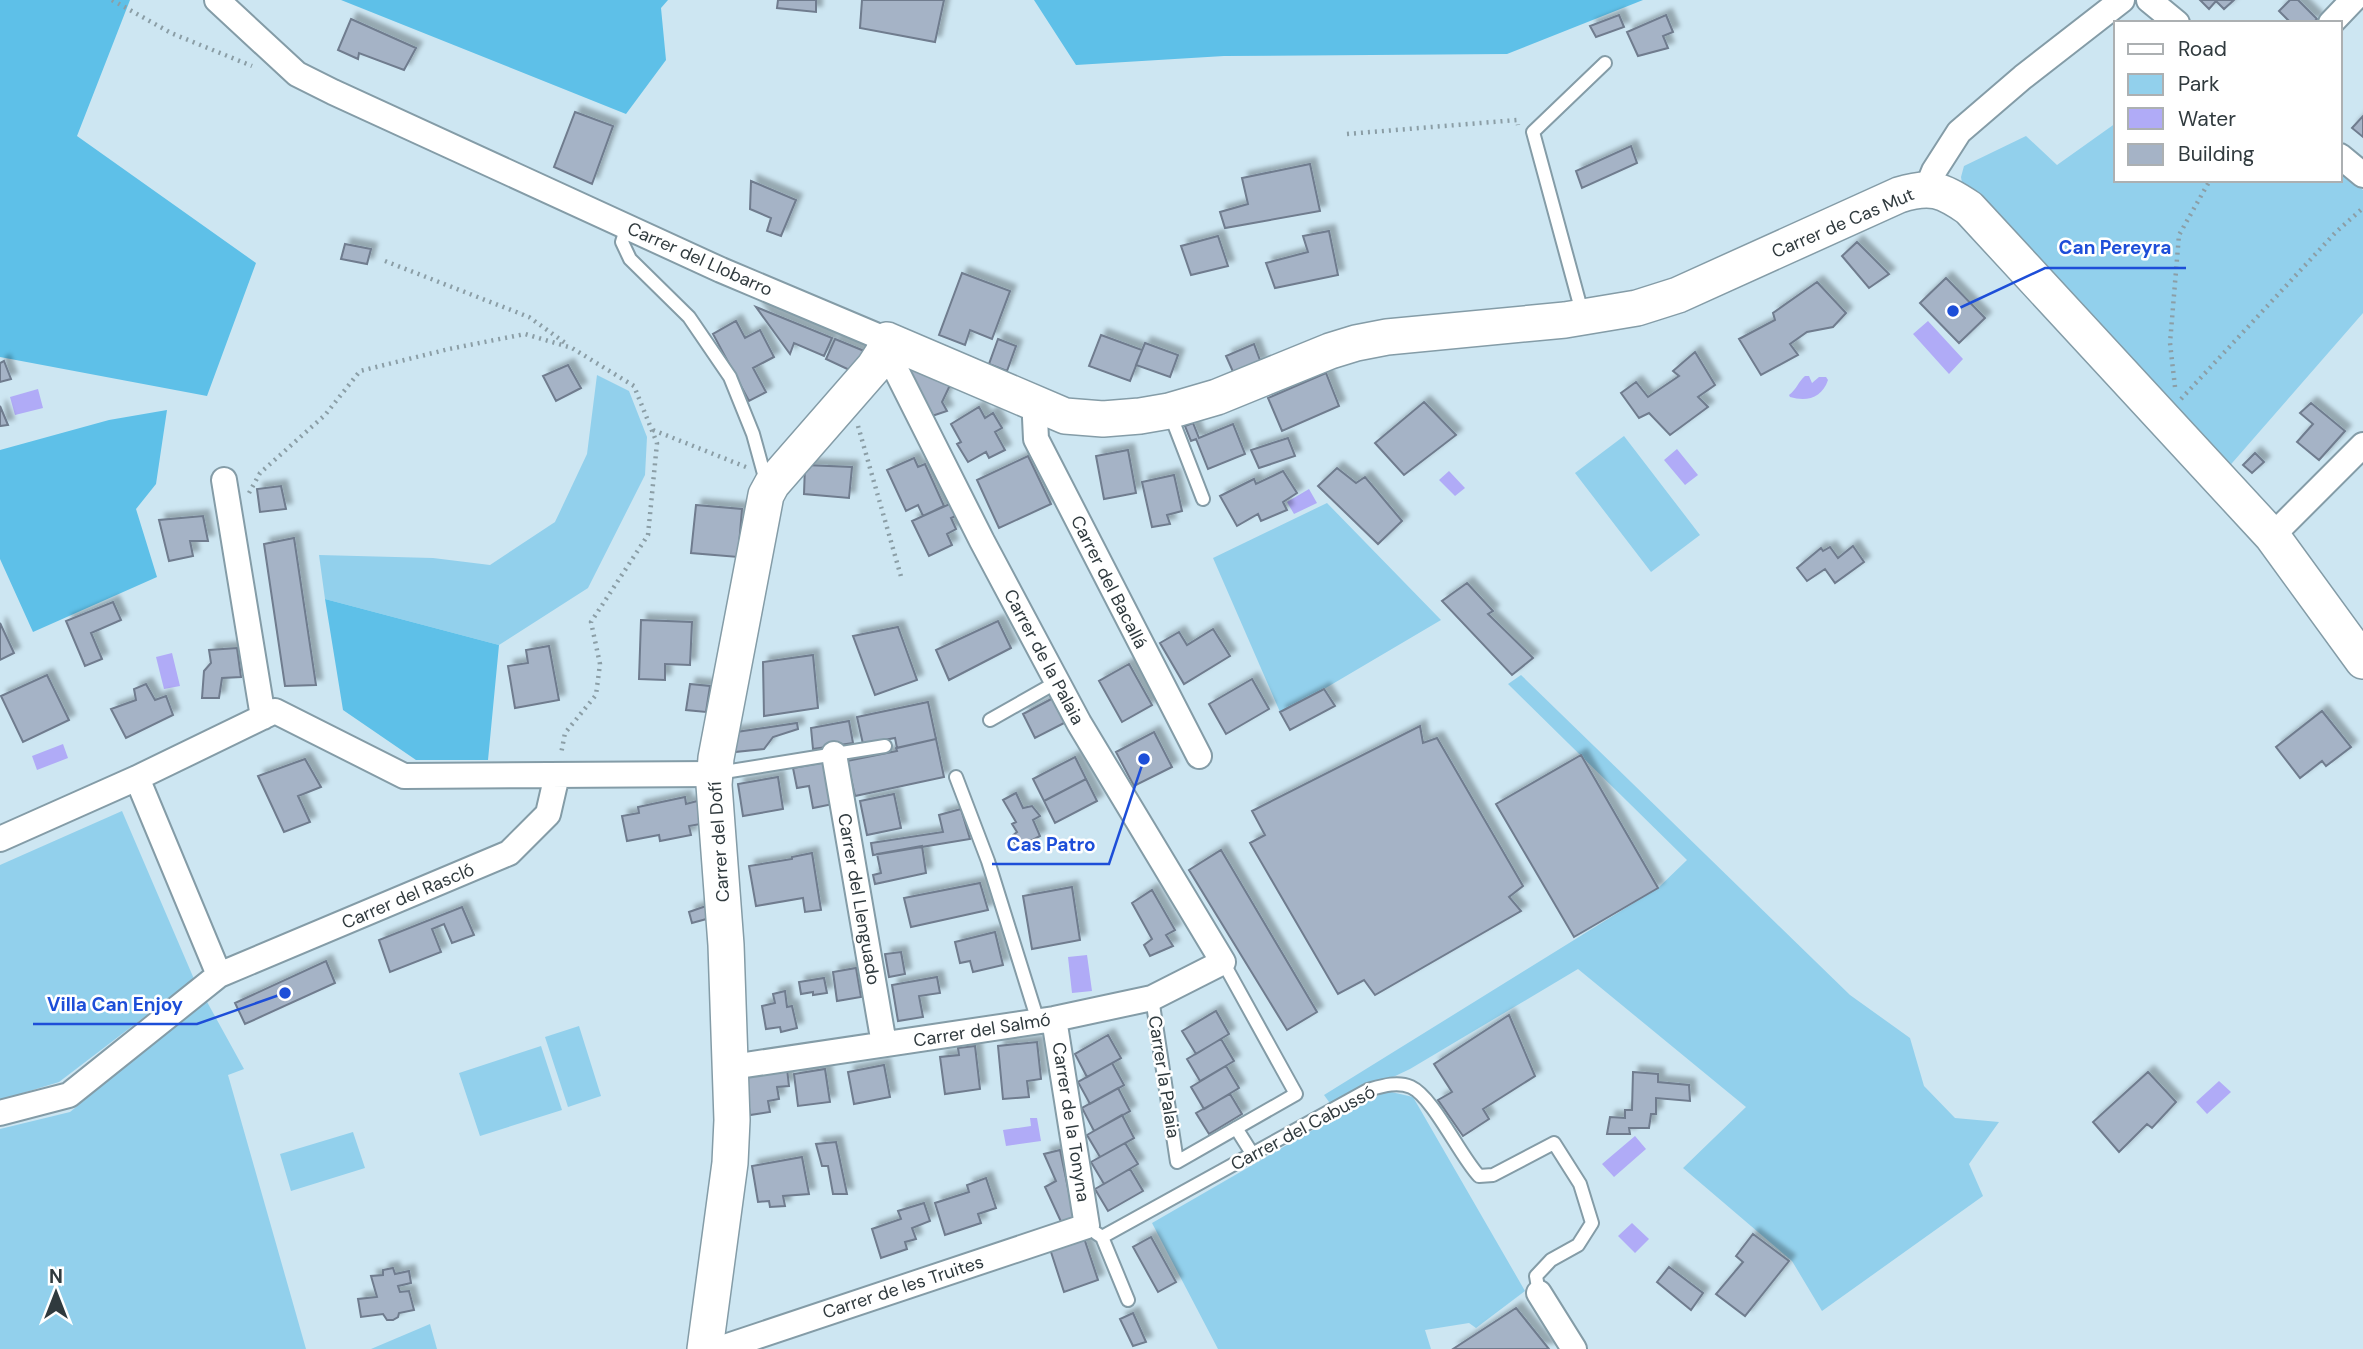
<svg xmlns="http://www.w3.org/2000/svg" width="2363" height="1349" font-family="'DM Sans',sans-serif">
	<defs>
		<filter id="shadow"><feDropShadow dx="6" dy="-6" stdDeviation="2" flood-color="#0004"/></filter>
	</defs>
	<rect width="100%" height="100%" fill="#cde6f2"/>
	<path fill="#92d0ec" d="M2116,123v57h224v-9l23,19v123l-137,157 -263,-281 -2,-12 3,-11 62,-30 31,29z
		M597,375l32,16 18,46 -2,38 -57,113 -89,57 -174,-46 -6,-44 114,3 57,7 65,-43 32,-68z
		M1624,436l76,99 -49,37 -76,-99z
		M1327,503l114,117 -117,69 -44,23 -67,-154z
		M1521,675l329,320 60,43 14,48 31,32 44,4 -30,42 14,32 -161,115 -30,-50 -109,-93 63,-61 -168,-138 -168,100 -78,37 -8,-11 334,-207 29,-28 -179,-176z
		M122,811l72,168 -135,103 -59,18v-235z
		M206,1000l38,69 -16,6 78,274h-306v-220l70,-17z
		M579,1026l22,70 -33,11 -23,-70z
		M541,1046l21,64 -82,26 -21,-63z
		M1387,1091l26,6 112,194 -49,37 -7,-5 -44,7 6,19h-213l-66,-126 187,-108z
		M353,1132l12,36 -74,23 -11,-37z
		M430,1324l7,25h-66z"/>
	<path fill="#5ec0e8" d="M0,0h130l-53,136 179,127 -49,133 -207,-39z
		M341,0h327l-7,8 5,52 -40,54z
		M1034,0h609l-136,54 -283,2 -148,9z
		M167,410l-11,74 -20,25 21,68 -124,55 -33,-73v-109l109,-30z
		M325,599l174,46 -11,115h-72l-73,-50z"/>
	<path fill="#b0abf7" d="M1928,321l35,38 -14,15 -36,-40z
		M1805,376h4l3,7 7,-6h7l2,3c-6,18 -21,22 -38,17l-1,-2c8,-6 9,-13 16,-19z
		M38,389l5,19 -28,7 -5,-18z
		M1677,449l21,26 -13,10 -21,-25z
		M1449,471l16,17 -10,8 -16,-16z
		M1309,489l8,14 -23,11 -7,-12z
		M172,653l8,33 -16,3 -8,-32z
		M63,744l5,14 -31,12 -5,-14z
		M1087,955l5,36 -20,2 -4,-36z
		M2219,1081l12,11 -24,22 -11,-12z
		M1030,1118h7l4,23 -35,5 -3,-16 28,-4z
		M1635,1136l11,13 -32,28 -12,-13z
		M1632,1223l17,16 -14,14 -17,-17z"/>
	<path fill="#a5b3c6" stroke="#6f7c8e" stroke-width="2" filter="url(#shadow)" d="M778,0h38v12l-39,-4z
		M862,0h82l-9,42 -75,-14z
		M2200,0h34l-10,9 -8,-8 -7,8z
		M2290,0h8l19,19 -4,4h-22l-12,-12z
		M1619,15l5,12 -28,10 -6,-11z
		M1666,15l7,17 -10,4 5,12 -30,8 -11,-24z
		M351,19l65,29 -12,22 -45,-17 -1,6 -20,-9z
		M575,112l38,14 -21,58 -38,-17z
		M2363,116v21l-11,-9z
		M1631,146l6,17 -55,25 -6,-17z
		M1310,164l10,47 -95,17 -5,-16 28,-8 -6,-26z
		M751,181l45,19 -15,36 -14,-5 4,-13 -21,-9z
		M1329,231l9,44 -63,13 -9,-25 42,-11 -5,-16z
		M1218,236l10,30 -37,9 -10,-29z
		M1857,242l32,32 -20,14 -27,-32z
		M345,244l26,5 -4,15 -26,-5z
		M962,273l48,18 -18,48 -22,-9 -5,15 -26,-10z
		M1946,278l39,40 -26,25 -39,-40z
		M1817,282l29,31 -13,14 -26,5 -17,12 8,11 -37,20 -22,-36 36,-19 -2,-7z
		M756,307l76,31 -8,18 -30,-13 -4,11z
		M736,321l9,17 15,-8 14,27 -21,11 13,24 -17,9 -36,-67z
		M1101,335l41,15 -12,31 -41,-15z
		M835,339l39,16 -16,19 -32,-15z
		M998,339l18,7 -9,25 -18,-7z
		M1145,343l33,12 -8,22 -34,-12z
		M1254,344l7,19 -27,11 -8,-18z
		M1695,352l20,33 -17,12 10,10 -38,28 -21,-22 -10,5 -18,-25 15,-11 12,15 31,-21 -6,-5z
		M4,361l7,18 -11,3v-19z
		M568,365l13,23 -25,13 -13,-25z
		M906,367l45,16 -9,19 5,9 -15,5z
		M1326,373l13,33 -57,25 -14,-33z
		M1424,402l32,33 -52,40 -29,-32z
		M2311,403l34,28 -26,29 -22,-18 16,-18 -13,-11z
		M0,406l8,19 -8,1z
		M979,407l6,11 8,-5 9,15 -7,4 10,18 -16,8 -3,-6 -18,10 -11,-18 4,-2 -10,-18z
		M1193,423l6,15 34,-14 12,30 -37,15 -12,-30 -5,2 -6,-15z
		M1288,438l7,18 -36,12 -8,-18z
		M1128,450l8,43 -32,6 -8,-43z
		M2255,453l9,9 -12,11 -9,-8z
		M1028,456l23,48 -52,24 -22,-48z
		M914,458l4,9 7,-3 19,42 -21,10 -5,-11 -12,6 -19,-41z
		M805,465l47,2 -3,31 -45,-4z
		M1337,468l19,15 9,-6 37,44 -24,23 -60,-58z
		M1283,471l14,22 -14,9 4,8 -26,11 -3,-7 -21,12 -17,-30 34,-17 2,5z
		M1174,475l8,36 -15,4 3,9 -18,3 -10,-45z
		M281,486l5,23 -26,3 -3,-23z
		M954,502l6,12 -9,4 5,11 -9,5 5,11 -23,11 -17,-35z
		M696,505l46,4 -4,48 -47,-4z
		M203,516l5,25h-18l3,15 -24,5 -10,-41z
		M294,538l22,147 -31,1 -21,-142z
		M1853,546l11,16 -29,21 -10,-14 -18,12 -10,-13 24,-20 2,3 7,-4 8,11z
		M1467,583l26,28 -5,3 45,44 -21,17 -70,-74z
		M113,602l8,18 -30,13 11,26 -17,7 -19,-45z
		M641,620l51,2 -2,43 -25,-1v16l-26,-1z
		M998,621l13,27 -62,32 -13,-30z
		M0,623l14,30 -14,7z
		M898,627l19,53 -42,15 -22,-59z
		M1213,629l17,27 -46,28 -24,-41 19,-11 8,13z
		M549,646l10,54 -44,8 -7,-42 20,-3 -2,-13z
		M237,648l4,29 -19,1 -3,20h-17l2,-27 7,-8 -2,-13z
		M813,655l5,53 -54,8 -1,-54z
		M1129,664l23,41 -30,17 -23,-41z
		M47,675l22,45 -46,22 -22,-46z
		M1252,679l17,30 -43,25 -17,-30z
		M146,684l9,16 11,-4 7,19 -47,23 -15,-29 25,-9 -2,-11z
		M690,684l20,2 -4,26 -20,-2z
		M1324,689l11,17 -45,24 -10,-18z
		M1057,696l11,25 -33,17 -12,-24z
		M928,702l8,37 -39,9 -2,-10 -32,6 -6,-27z
		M2322,711l29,36 -25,19 -4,-5 -22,17 -24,-31z
		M849,721l4,22 -40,6 -2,-21z
		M797,723l1,6 -25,8 -9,12 -39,4 5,-20z
		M1420,726l3,17 14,-5 86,148 -14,11 12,14 -146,84 -11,-15 -26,14 -88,-151 15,-8 -13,-24z
		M1154,732l18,35 -38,19 -18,-34z
		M936,739l8,38 -89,19 -8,-35 50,-10 -1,-3z
		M1581,755l77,133 -84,49 -78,-133z
		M1075,757l11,22 -42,22 -11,-22z
		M305,759l16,28 -23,9 12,26 -26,10 -26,-56z
		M826,762l7,42 -20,4 -4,-22 -12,2 -4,-20z
		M778,777l5,32 -40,7 -5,-32z
		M1086,779l11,22 -42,22 -11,-22z
		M1016,793l7,15 9,-2 8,10 -7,4 7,16 -22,12 -7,-11 6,-5 -5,-8 4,-2 -13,-22z
		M894,794l7,34 -34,7 -7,-34z
		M685,797l1,7 15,-4 5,23 -17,3 2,9 -31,6 -1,-6 -32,6 -5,-25 17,-3 -1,-6z
		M961,809l9,30 -97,16 -2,-12 72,-11 -4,-17z
		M922,846l4,27 -51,11 -2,-9 8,-2 -4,-19z
		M1221,850l96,162 -30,18 -98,-160z
		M812,853l9,57 -16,2 -2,-14 -47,8 -7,-40 43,-7v-2z
		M980,883l8,27 -77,17 -7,-29z
		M1072,887l8,53 -48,9 -9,-53z
		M1152,890l23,40 -9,5 7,11 -23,10 -6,-11 8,-6 -20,-36z
		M706,906l4,12 -18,5 -3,-11z
		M462,907l12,28 -22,8 -8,-19 -12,5 9,23 -51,20 -11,-32z
		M995,932l8,33 -30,7 -3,-11 -10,2 -5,-21z
		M901,952l4,22 -16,3 -4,-23z
		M326,961l9,22 -90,41 -10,-21z
		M856,968l5,29 -24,4 -4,-29z
		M937,977l3,16 -21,3 4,21 -25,4 -6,-36z
		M824,978l3,15 -14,2v-3l-12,2 -2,-12z
		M785,991l2,16 5,-1 5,22 -16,4 -1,-5 -14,2 -4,-23 13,-3 -2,-9z
		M1216,1011l13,23 -33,20 -14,-23z
		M1509,1015l26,61 -52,33 6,10 -26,17 -25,-36 14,-8 -18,-28z
		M1108,1035l13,23 -34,19 -12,-23z
		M1221,1039l13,22 -34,20 -13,-22z
		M1037,1042l4,37 -14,2 2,16 -26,2 -5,-53z
		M975,1046l5,43 -35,5 -5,-37 19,-2 -1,-7z
		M1112,1063l12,22 -34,19 -12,-22z
		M884,1065l6,32 -36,7 -6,-32z
		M1226,1066l13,22 -35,21 -13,-22z
		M787,1069l2,17 -12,1 2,12 -11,2 2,11 -20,3 -5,-40z
		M825,1069l5,33 -32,4 -4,-32z
		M1633,1072l25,2v8l31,3 1,16 -34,-3v16h-5l-2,14h-20l1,6h-23l3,-17 15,1v-8h7z
		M2148,1072l28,30 -24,26 -5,-4 -28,28 -26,-30z
		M1118,1088l12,23 -36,20 -12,-23z
		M1230,1094l12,20 -33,20 -13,-21z
		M1122,1115l12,23 -34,19 -13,-22z
		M836,1142l11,52h-14l-5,-28h-6l-6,-22z
		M1125,1143l13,21 -34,20 -13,-22z
		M1060,1150l15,71 -12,5 -18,-39 11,-6 -12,-27z
		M802,1157l7,37 -26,2 2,10 -15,1 -1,-6 -11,1 -6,-36z
		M1130,1169l13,22 -35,20 -13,-22z
		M986,1178l10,30 -18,6 3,9 -36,12 -10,-32 34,-11 -2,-7z
		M924,1203l6,18 -18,7 4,11 -11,3 2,7 -26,9 -9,-29 29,-10 -3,-8z
		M1753,1234l36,27 -44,55 -29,-22 27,-32 -7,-6z
		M1151,1237l25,45 -18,10 -25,-45z
		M1084,1238l14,42 -34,12 -14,-43z
		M1669,1267l34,26 -12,17 -34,-28z
		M393,1268l2,6 14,-3 2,12 -13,3 2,6 9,-1 5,19 -15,3 -1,4 -5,3h-6l-4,-6 -22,3 -3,-18 19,-2 -6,-21 12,-1v-5z
		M1516,1308l33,41h-96z
		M1133,1313l13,29 -13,4 -13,-27z"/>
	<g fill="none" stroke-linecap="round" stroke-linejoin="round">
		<g stroke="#849ca7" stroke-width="16">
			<path id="lane" d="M627,226l-5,16 8,17 59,58 41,60 23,57 11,40
				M1583,316l-50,-184 72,-69
				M1169,411l34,88
				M990,720l67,-38
				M718,773l167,-27
				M956,777l32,84 50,160
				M1152,998l25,164 119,-68 -73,-132
				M1236,1128l17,27
				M1096,1233l6,4 26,63
				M1102,1237l266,-147c14,-4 29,-9 43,-3 22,10 49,69 68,89l14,-1 61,-32 26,41 12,39 -14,22 -27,15 -15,16 3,17"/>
		</g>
		<g stroke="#849ca7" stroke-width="28">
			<path id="street" d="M217,0l80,74 36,18 388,178 166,70 9,30 86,171 97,182 144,239 -71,36 -98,21 -322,48
				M2149,0l28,23
				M2331,23l22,-23
				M2340,156l23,19
				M1927,188l7,-17 25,-39 64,-55 99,-77
				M1040,405l-5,13 1,21 163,317
				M224,480l39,237
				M2272,536l91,-91
				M834,754l50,290
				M137,778l82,197
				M0,839l137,-61 138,-67 129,65 310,-2
				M0,1113l69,-18 150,-120 290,-122 39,-39 9,-39
				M1539,1293l35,56
				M719,1349l368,-123 -33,-207"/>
		</g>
		<g stroke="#849ca7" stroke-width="38">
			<path id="secondary" d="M705,1349l25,-186 2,-43 -6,-175 -12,-160 2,-27 50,-263 6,-11 102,-117 9,-14 4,-13 178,76 38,3 37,-3 29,-5 48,-14 113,-46 26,-8 31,-6 178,-17 72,-12 41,-13 221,-100c32,-10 44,-5 70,13l303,328 91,125"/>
		</g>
		<path stroke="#8b9ea6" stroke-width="4.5" stroke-dasharray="2 5" stroke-linecap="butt" d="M112,0l59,33 81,33
			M1347,134l170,-14 1,5
			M385,261l144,56 39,28
			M2175,387l-5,-44 9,-108 31,-55
			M2181,399l155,-167 27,-24
			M858,426l44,154
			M653,430l93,37
			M249,493l11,-20 65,-58 35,-44 89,-22 76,-15 47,14 62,38 23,57 -9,92 -57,87 9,42 -4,31 -31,38 -4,21"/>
		<use href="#lane" stroke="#fff" stroke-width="12"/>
		<use href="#street" stroke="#fff" stroke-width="24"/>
		<use href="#secondary" stroke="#fff" stroke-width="35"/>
	</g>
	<g text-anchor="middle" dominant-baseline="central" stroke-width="5" stroke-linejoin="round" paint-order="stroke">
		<g font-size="18" fill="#303a3e" stroke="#fff">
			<text transform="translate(1843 223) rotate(-23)">Carrer de Cas Mut</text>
			<text transform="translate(700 259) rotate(24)">Carrer del Llobarro</text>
			<text transform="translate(1109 582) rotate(63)">Carrer del Bacallá</text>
			<text transform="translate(1044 657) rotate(62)">Carrer de la Palaia</text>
			<text transform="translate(719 842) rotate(-94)">Carrer del Dofí</text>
			<text transform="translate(408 896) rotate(-23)">Carrer del Rascló</text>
			<text transform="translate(859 899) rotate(80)">Carrer del Llenguado</text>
			<text transform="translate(982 1030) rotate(-9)">Carrer del Salmó</text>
			<text transform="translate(1164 1077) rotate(81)">Carrer la Palaia</text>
			<text transform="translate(1071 1122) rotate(81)">Carrer de la Tonyna</text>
			<text transform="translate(1303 1128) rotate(-28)">Carrer del Cabussó</text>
			<text transform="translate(903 1287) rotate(-18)">Carrer de les Truites</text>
		</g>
	</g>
	<path fill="none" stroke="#1d4ed8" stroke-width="2.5" d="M1953 311L2045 268H2186M1144 759L1109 864H992M285 993L197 1024H33"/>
	<g fill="#1d4ed8" stroke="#fff" stroke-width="2.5">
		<circle cx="1953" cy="311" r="7"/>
		<circle cx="1144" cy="759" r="7"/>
		<circle cx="285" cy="993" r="7"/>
	</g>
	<g font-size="19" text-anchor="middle" font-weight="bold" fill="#1d4ed8" stroke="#fff" stroke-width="5" stroke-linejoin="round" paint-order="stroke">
		<text x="2115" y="254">Can Pereyra</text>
		<text x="1051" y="851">Cas Patro</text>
		<text x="115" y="1011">Villa Can Enjoy</text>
	</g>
	<rect x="2114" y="21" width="228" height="161" fill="#ffffff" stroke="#acb0b2" stroke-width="2"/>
	<rect x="2128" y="44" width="35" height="10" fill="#ffffff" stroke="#acb0b2" stroke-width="2"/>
	<text x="2178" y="56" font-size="21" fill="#303a3e">Road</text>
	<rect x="2128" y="74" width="35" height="21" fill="#92d0ec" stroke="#acb0b2" stroke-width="2"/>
	<text x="2178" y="91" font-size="21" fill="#303a3e">Park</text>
	<rect x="2128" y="108" width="35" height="21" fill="#b0abf7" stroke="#acb0b2" stroke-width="2"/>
	<text x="2178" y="126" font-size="21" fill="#303a3e">Water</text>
	<rect x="2128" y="144" width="35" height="21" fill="#a5b3c6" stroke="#acb0b2" stroke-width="2"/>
	<text x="2178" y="161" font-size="21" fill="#303a3e">Building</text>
	<g transform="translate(56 1293)" stroke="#ffffff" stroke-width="5" paint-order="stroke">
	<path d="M0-5L12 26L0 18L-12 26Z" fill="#303a3e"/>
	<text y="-10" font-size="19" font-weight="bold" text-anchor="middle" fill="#303a3e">N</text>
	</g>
</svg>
